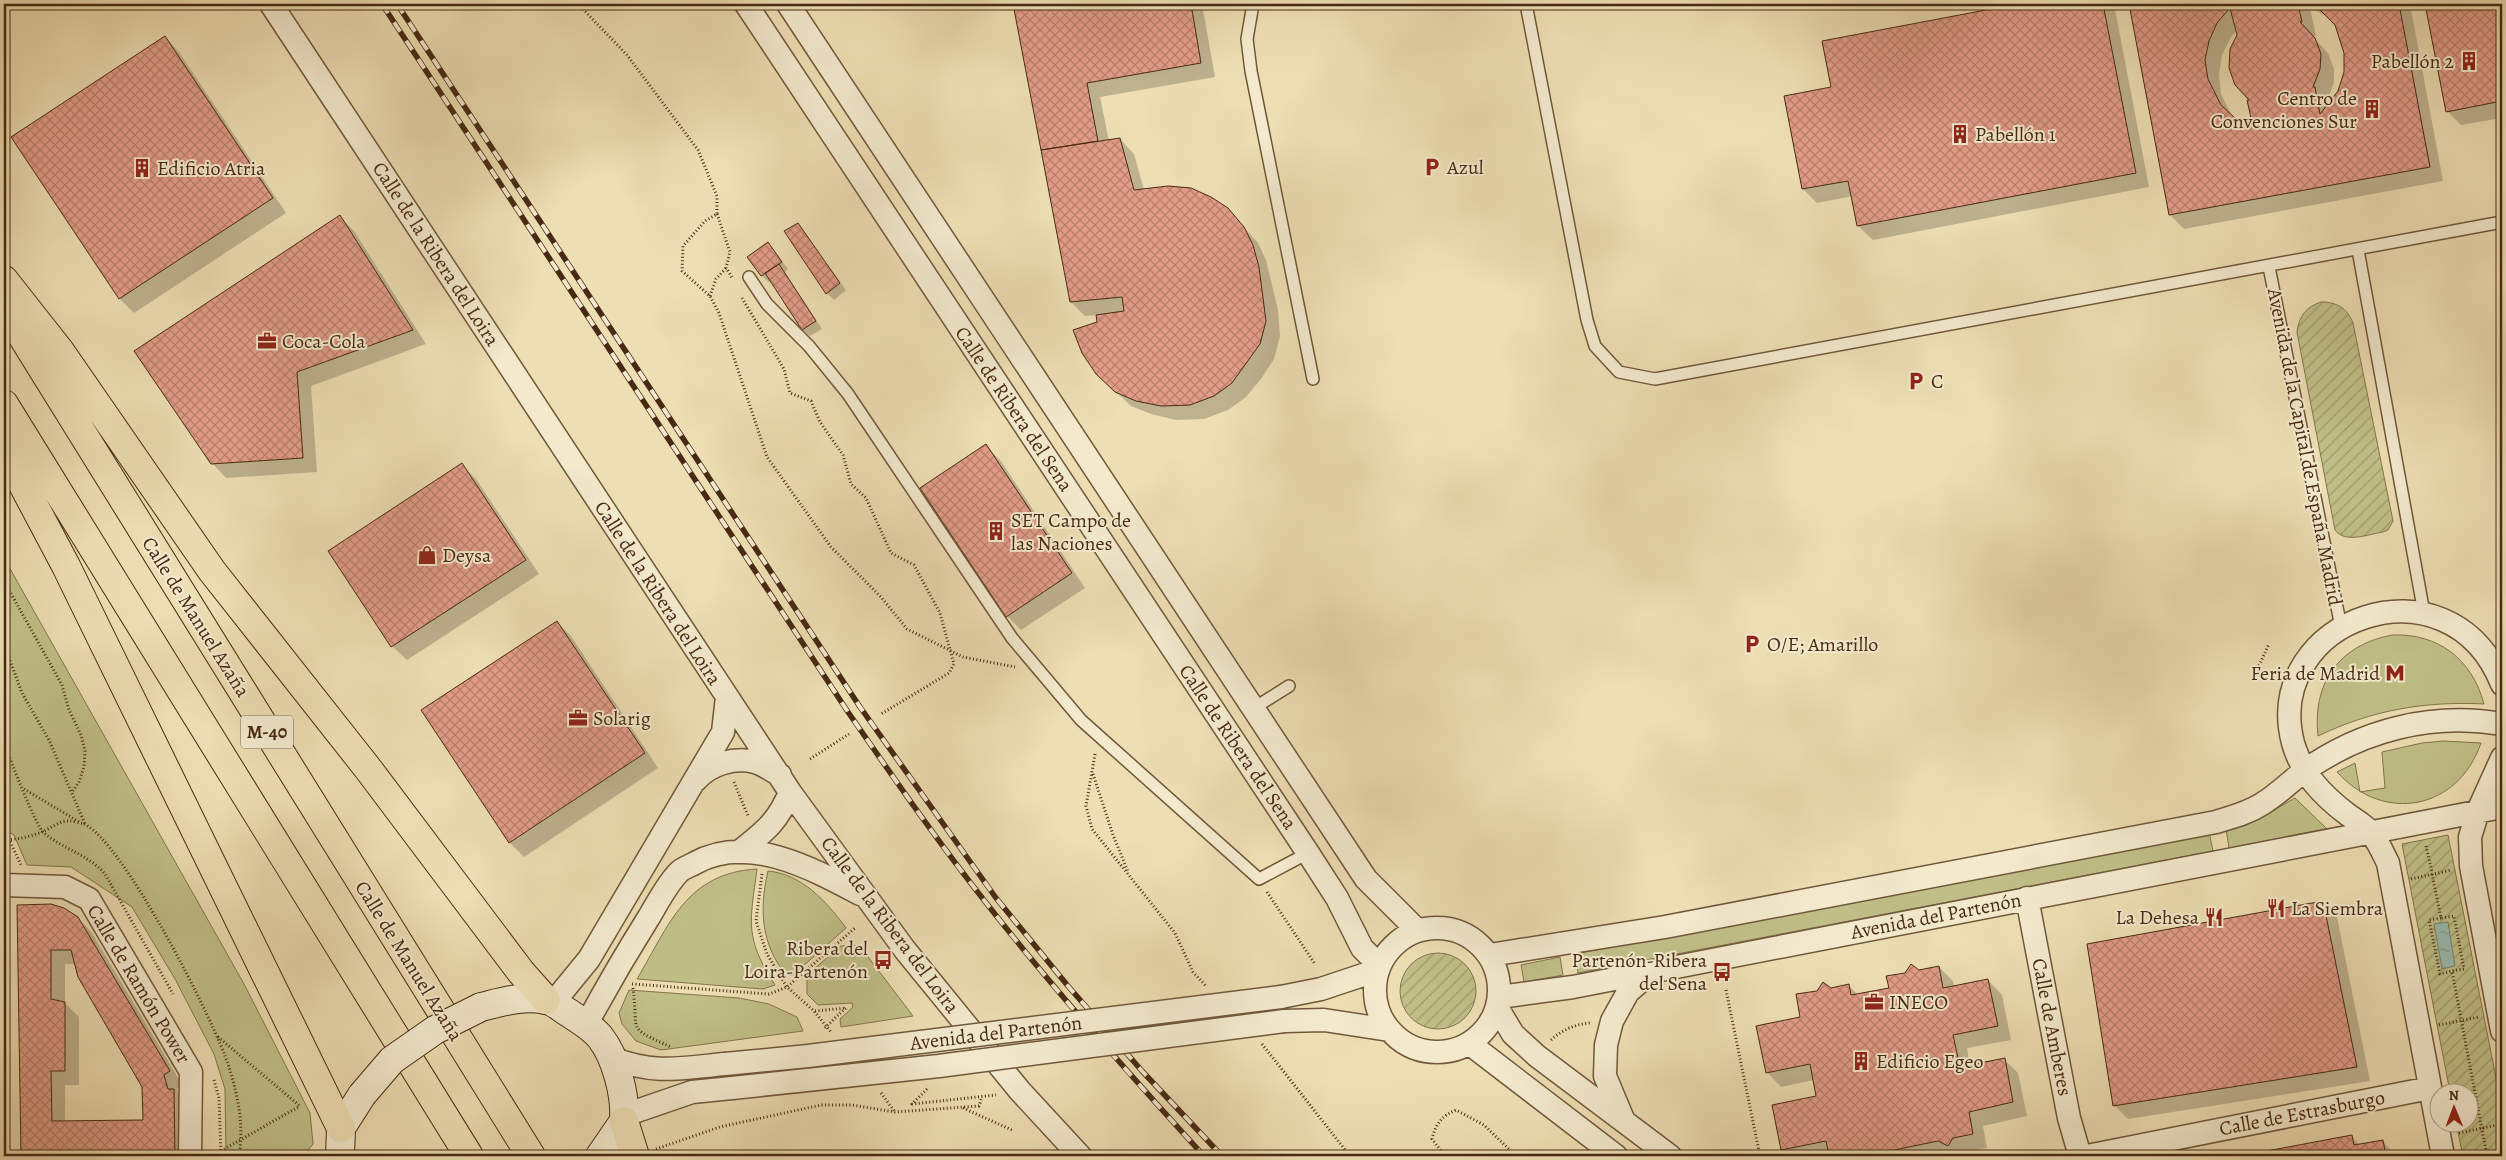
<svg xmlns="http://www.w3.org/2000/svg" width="2506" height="1160" font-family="Alegreya,serif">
	<defs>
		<pattern id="garden-furrows" width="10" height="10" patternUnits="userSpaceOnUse" patternTransform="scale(1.25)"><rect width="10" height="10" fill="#c0bf87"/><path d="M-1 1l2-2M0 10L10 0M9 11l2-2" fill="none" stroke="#9e9b6d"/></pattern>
		<pattern id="water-ripples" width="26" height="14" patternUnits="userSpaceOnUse" patternTransform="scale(1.25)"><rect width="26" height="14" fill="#99bcaf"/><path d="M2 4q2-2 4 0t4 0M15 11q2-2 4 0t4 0" fill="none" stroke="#7f998d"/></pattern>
		<pattern id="building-cross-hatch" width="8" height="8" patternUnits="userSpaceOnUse" patternTransform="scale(1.25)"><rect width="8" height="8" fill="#e29c88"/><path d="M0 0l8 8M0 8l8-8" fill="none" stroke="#b97f6e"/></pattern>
	</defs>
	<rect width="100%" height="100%" fill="#eddeb3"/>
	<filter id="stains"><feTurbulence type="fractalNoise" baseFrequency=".004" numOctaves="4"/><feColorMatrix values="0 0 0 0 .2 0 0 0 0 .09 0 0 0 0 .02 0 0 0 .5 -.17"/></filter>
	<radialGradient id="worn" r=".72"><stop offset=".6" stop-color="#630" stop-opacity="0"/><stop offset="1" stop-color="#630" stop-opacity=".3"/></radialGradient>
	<path fill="#c0bf87" stroke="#84744c" d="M4,558l240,426 66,129 3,31 -10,12h-71l-6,-2 -1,-65 -11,-35 -39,-75 -43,-72 -61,-40 -44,-2 -13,-30 -10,-6z
		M2392,635c46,-2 80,24 92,69 -59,-3 -112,6 -166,32 -6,-53 21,-91 74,-101z
		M2443,741l38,2c-23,67 -97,81 -144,29l18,-9 5,29 25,-4 -3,-36 40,-9z
		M2295,798l32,31 -98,19 -3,-19 29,-8z
		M2209,832l4,19 -635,122 -3,-19z
		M757,869c-7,54 -13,68 18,116l-12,4 -126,-10c32,-54 49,-106 120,-110z
		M768,871c34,3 59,31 78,57l-53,47h-7c-25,-31 -27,-66 -18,-104z
		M854,945l8,4 51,67 -72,11 -1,-8 13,-12 -1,-4 -34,2 -11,-11v-19l34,-29z
		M1560,957l3,18 -39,7 -3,-17z
		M629,990l110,8 30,6 28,13 6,14 -142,19 -25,-9 -14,-17 -3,-11z"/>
	<path fill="url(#garden-furrows)" stroke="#84744c" d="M2321,302c16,0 26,6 32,21l40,198 -5,9 -5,2c-14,2 -38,12 -48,-2l-38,-198c2,-16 9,-25 24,-30z
		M2448,835l54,273v48h-39l-7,-33 12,-1v-30h-18l-48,-248z
		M1400 991a38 38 0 1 1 76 0a38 38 0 1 1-76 0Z"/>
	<path fill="url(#water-ripples)" stroke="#798270" d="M2448,922l7,44 -13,3 -8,-45z"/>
	<path fill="#0003" fill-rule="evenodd" d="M1014,4h188l13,73 -115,20 9,44 11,-2 14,15 10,36 83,19 31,34 8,17 12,50 2,26 -6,23 -13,20 -15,18 -18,13 -24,9 -28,1 -25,-6 -20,-8 -19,-18 -15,-73 -12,1 -14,-14z
		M2008,4h106l35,183 -276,53 -15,-14 -5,-30 -36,7 -14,-14 29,-101 176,-81z
		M2130,4h280l33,177 -259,48 -14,-14zM2310,8l22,11 12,23 2,20 -3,20 -9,18 -5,3 -2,-2 7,-18v-14l-6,-16 -16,-17h4zM2237,30l15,70 2,29 -21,-11 -12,-24 -2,-19 3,-20 9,-18z
		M2426,4h76v114l-41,7 -14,-14z
		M165,37l14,15 107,161 -152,100 -14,-14 -107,-161z
		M340,217l14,14 72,113 -115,42 6,86 -91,6 -14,-15z
		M798,224l48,66 -12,10 -7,-7z
		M768,243l20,26 -3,3 37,57 -12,7 -7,-6 -31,-50 -3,2 -7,-6 -13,-19z
		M986,446l14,14 85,128 -64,42 -14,-14z
		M462,465l14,14 63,95 -132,86 -15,-14z
		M557,622l14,14 87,132 -134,89 -14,-14 -88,-132z
		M2322,902l15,15 33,164 -242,38 -14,-14z
		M18,907l60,11 14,15 91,153 -6,3 2,7 9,9v51h-166zM65,964h11l67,123 1,34 -79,1v-37h14v-68l-14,-14z
		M1939,967l14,14 1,6 34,-7 14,15 9,45 -44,8 3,18 34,-7 14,14 9,43 -44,10 4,22 -19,3 -4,5 -11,-2 -10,2h-153l-7,-7 35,-52 -4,-17 -33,7 -14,-15 35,-54 29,-29 17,-4 10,10 32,-6 29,-18z
		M2351,1136l9,9 22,-4 15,15h-150z"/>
	<path fill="url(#building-cross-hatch)" stroke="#482a12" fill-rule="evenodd" d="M1013,4h178l10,59 -114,20 11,58 -57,9z
		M2007,4h96l33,169 -279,53 -9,-45 -46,8 -18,-93 47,-9 -9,-46 185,-35z
		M2129,4h169l4,18h-2l15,16 6,16 -1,15 -7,18h2l5,27 18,-23 6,-19v-19l-9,-28 -21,-21h85l31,163 -261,48zM2230,8l7,27 -7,14 -1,19 6,17 14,15h-2l6,27 -18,-9 -14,-13 -13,-26 -3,-19 4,-19 8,-18z
		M2425,4h77v97l-56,11z
		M165,36l108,162 -154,101 -108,-162z
		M1120,138l14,52 34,-4 23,2 20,9 17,11 16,19 9,18 6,22 7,54 -6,23 -28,39 -18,13 -24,9 -29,1 -25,-5 -21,-9 -19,-18 -14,-21 -9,-23 24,-8 -1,-7 28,-4 -2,-14 -52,5 -29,-152z
		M340,215l73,115 -116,42 6,86 -92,6 -77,-113z
		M798,223l42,60 -14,11 -42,-63z
		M768,242l14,20 -21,14 -14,-19z
		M779,264l37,57 -14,9 -37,-57z
		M986,444l86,129 -66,44 -86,-129z
		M462,463l64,97 -135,87 -63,-96z
		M557,621l88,132 -136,90 -88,-133z
		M2323,901l34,166 -244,39 -26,-162z
		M51,904l13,4 14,9 92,154 -6,4 4,14h6l1,65 -2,2h-152l-4,-251zM51,950h20l7,27 64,110 1,33 -91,1 -1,-50h14v-69l-14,-3z
		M1911,964l8,6 20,-4 4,22 45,-9 10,47 -45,9 7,32 45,-9 8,44 -44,10 4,22 -20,4 -5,8 -10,-5 -73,15h-36l-3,-15 -45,9 -9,-45 44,-9 -6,-32 -44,9 -10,-47 44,-9 -4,-23 21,-3 6,-9 8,6 18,-4 2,11 38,-7 -3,-12 19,-3z
		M2352,1135l2,10 29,-5 3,16h-146z"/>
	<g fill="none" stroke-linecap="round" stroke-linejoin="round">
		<g stroke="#71573a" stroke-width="14">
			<path id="lane" d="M1253,4l-6,35 4,32 62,308
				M1526,4l61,316 8,26 24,26 36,7 847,-157
				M2358,250l66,363
				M2269,267l72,360
				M749,277l18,27 42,42 39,48 164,244 69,82 178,159 49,-26
				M1254,708l35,-22"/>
		</g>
		<g stroke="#71573a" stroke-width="25">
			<path id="street" d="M271,4l519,788 115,158 115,141 60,65
				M746,4l562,849 29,45 25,50 17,17
				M788,4l578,875 51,51
				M2502,758l-24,53 -8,26 1,29 31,165
				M696,780c14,-16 38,-23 59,-18 8,2 17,9 25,13
				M739,852c25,-20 39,-30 51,-60
				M4,885l61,2 24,12 102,173 -1,84
				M2027,898l42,220 11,38
				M1375 990a62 62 0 1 1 124 0a62 62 0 1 1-124 0Z
				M1490,955l175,-28 551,-105c16,-5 32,-9 46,-18 15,-9 28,-22 42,-33 58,-41 128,-59 198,-47
				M1281,997l40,-8 57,-19
				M1500,997l73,-10 929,-180
				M553,1003l36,-44 134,-227 4,-35
				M1498,1009l15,25 24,22 133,100
				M1284,1021l40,-1 65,10
				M586,1025c20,-37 41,-73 63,-108 9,-15 18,-33 30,-45 4,-4 11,-6 16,-9 53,-30 118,6 165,31
				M1470,1044l146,112
				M612,1058c43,17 69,10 113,6
				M625,1115l67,-23 40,-4
				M1623,1119l-18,-43 1,-31 6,-24 16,-29 23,-20
				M2087,1156l343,-68
				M2443,1156l-55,-293c-5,-10 -10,-22 -17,-30 -6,-8 -16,-13 -24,-19 -25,-19 -45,-40 -54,-71 -32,-124 156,-192 209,-59"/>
		</g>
		<g stroke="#482a12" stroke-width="30">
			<path id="secondary" d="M481,1007c21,-5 43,-12 65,-7 8,1 16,9 23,13 10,7 23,14 31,24 16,20 26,59 24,84l-24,35
				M340,1156l1,-28 21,-33"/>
		</g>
		<g stroke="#482a12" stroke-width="30">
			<path id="highway" d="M4,280l56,71 152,220 157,199 152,202 25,28
				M4,307l527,849
				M4,404l465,752
				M4,449l62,117 275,562
				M624,1121l11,35"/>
		</g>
		<path stroke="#482a12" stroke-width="3" stroke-dasharray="1 2.5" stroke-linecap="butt" d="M578,4l49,51 71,95 19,46v18l-12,7 -22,25 -1,25 28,25 9,17 48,144 64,90 50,50 26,32 56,28 52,10
			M717,214l13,38 -4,16 7,11
			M710,296l6,-17 10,-11
			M742,298l42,71 6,24 21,8 9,21 23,33 8,29 15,14 25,55 23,12 26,48 14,51 -5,9 -68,41
			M4,581l58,104 7,25 12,25 4,16 -1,16 -5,15 -7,10
			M2500,602l2,1
			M4,644l18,49 27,47 36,84
			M2256,672l13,-28
			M4,745c7,15 32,82 40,88 19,16 45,22 61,41l68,120
			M1095,754l-9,52 6,23 83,104 18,39 13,14
			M810,759l39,-25
			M1093,774l20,61 15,37
			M734,782l14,34
			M24,789l57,34
			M4,829l17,36
			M4,840c13,0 29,-4 40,-9 7,-3 17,-11 25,-10 4,0 11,2 15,3 39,17 131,198 145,243 9,28 15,59 10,89
			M2426,846l6,26
			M762,874l-6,47 11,33 20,33 27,24 17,21
			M2432,874l9,44 13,-2 10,53 -12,2 35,185
			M2411,879l41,-9
			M1267,892l48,72
			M2441,918l-12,2 11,54 12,-3
			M632,984l137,10 18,-7 68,-59
			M633,988c6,46 -8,38 38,59
			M1726,990l34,166
			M815,1011l31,-3 -8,7
			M2439,1025l40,-8
			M218,1037l82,69
			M1551,1040c11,-10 24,-16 39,-17
			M1262,1044l88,112
			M214,1080l5,18 2,58
			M927,1089l-15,15 84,-9
			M881,1093l14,19
			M963,1108l51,23
			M2459,1133l43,-9
			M656,1149l64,-22 101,-22h31l43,7 84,-6 3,-9
			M221,1151l79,-45
			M1445,1156l-13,-17c4,-16 10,-23 24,-29l28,15 32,31"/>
		<use href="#lane" stroke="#f3eace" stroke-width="11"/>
		<use href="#street" stroke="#f3eace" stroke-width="22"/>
		<use href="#secondary" stroke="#f3eace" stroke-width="28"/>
		<use href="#highway" stroke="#eddeb3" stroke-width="28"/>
		<g stroke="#482a12" stroke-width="5.5">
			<path id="rail" d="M382,4l466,708c45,65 90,130 139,192 69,88 142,170 217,252
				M397,4l463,703 136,191 72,88 74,85 80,85"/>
		</g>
		<use href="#rail" stroke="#f3eace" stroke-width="4" stroke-dasharray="11" stroke-linecap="butt"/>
		<g stroke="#71573a" stroke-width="25" stroke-linecap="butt">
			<path id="street-bridge" d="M725,1064l83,-8 473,-59
				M732,1088l207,-22 345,-45"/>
		</g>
		<g stroke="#482a12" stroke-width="30" stroke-linecap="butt">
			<path id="secondary-bridge" d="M362,1095l30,-35 43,-30 46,-23"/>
		</g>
		<path stroke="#482a12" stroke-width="3" stroke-dasharray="1 2.5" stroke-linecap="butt" d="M825,1028l13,-13"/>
		<use href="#street-bridge" stroke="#f3eace" stroke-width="22"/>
		<use href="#secondary-bridge" stroke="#f3eace" stroke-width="28"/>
	</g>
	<defs>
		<g id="building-bare" transform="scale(1.5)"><path d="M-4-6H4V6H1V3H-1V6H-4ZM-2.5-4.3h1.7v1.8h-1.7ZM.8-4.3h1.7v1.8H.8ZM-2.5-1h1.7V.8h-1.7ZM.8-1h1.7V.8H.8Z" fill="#8f2418" stroke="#f3eace" stroke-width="2.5" paint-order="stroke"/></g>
		<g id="parking-bare" transform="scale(1.5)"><path d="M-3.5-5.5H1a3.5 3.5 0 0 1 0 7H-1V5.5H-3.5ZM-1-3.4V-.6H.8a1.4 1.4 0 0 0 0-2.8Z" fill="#8f2418" stroke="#f3eace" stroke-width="2.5" paint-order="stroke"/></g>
		<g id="office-bare" transform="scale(1.5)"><path d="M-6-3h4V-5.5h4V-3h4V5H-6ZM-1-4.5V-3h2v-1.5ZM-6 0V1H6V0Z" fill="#8f2418" stroke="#f3eace" stroke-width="2.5" paint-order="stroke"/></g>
		<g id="shop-bare" transform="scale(1.5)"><path d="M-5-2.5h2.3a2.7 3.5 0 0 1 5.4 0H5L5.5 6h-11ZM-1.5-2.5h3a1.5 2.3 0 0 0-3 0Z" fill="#8f2418" stroke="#f3eace" stroke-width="2.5" paint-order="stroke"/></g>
		<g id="metro-bare" transform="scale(1.5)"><path d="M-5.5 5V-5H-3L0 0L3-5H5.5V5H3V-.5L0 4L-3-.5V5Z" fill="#8f2418" stroke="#f3eace" stroke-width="2.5" paint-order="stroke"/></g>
		<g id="restaurant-bare" transform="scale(1.5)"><path d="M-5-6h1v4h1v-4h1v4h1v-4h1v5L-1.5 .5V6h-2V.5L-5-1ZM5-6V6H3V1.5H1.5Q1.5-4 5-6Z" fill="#8f2418" stroke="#f3eace" stroke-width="2.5" paint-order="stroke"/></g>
		<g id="bus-bare" transform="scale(1.5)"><path d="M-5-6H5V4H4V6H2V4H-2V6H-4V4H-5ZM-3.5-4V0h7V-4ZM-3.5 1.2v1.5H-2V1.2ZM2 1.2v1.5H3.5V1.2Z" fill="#8f2418" stroke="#f3eace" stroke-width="2.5" paint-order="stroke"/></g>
	</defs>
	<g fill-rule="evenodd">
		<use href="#building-bare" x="2469" y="61"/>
		<use href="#building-bare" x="2372" y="109"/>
		<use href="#building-bare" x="1960" y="134"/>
		<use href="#parking-bare" x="1432" y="167"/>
		<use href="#building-bare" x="142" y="168"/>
		<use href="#office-bare" x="267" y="341"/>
		<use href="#parking-bare" x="1916" y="381"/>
		<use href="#building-bare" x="996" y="531"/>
		<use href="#shop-bare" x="427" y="555"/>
		<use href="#parking-bare" x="1752" y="644"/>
		<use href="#metro-bare" x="2395" y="673"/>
		<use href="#office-bare" x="578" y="718"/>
		<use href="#restaurant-bare" x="2276" y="908"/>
		<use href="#restaurant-bare" x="2214" y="917"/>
		<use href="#bus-bare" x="883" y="960"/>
		<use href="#bus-bare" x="1722" y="972"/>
		<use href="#office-bare" x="1874" y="1002"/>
		<use href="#building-bare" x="1861" y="1061"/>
	</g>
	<g text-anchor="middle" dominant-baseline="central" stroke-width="4" stroke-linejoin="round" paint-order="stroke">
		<rect fill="#f3eace" stroke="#7b644a" stroke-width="1" x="241" y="715.5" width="52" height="33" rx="4"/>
		<g font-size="19" font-weight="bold" fill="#482a12">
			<text x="267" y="732">M-40</text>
		</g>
		<g font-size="20" fill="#482a12" stroke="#f3eace" text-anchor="start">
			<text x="2454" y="61" text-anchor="end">Pabellón 2</text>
			<text x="2357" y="98" text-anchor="end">Centro de<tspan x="2357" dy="23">Convenciones Sur</tspan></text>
			<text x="1975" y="134">Pabellón 1</text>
			<text x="1447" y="167">Azul</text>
			<text x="157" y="168">Edificio Atria</text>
			<text x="282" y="341">Coca-Cola</text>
			<text x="1931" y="381">C</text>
			<text x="1011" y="520">SET Campo de<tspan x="1011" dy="23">las Naciones</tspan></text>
			<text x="442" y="555">Deysa</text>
			<text x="1767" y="644">O/E; Amarillo</text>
			<text x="2380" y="673" text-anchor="end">Feria de Madrid</text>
			<text x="593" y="718">Solarig</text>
			<text x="2291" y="908">La Siembra</text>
			<text x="2199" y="917" text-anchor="end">La Dehesa</text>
			<text x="868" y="948" text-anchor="end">Ribera del<tspan x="868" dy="23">Loira-Partenón</tspan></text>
			<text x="1707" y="960" text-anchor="end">Partenón-Ribera<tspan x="1707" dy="23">del Sena</tspan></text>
			<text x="1889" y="1002">INECO</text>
			<text x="1876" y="1061">Edificio Egeo</text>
		</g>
		<g font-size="20" fill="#482a12" stroke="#f3eace">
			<text transform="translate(436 254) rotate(57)">Calle de la Ribera del Loira</text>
			<text transform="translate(1014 409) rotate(56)">Calle de Ribera del Sena</text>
			<text transform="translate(2305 447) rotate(79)">Avenida de la Capital de España Madrid</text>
			<text transform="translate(658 593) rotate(57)">Calle de la Ribera del Loira</text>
			<text transform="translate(196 617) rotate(58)">Calle de Manuel Azaña</text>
			<text transform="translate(1238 747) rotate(56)">Calle de Ribera del Sena</text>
			<text transform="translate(1936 916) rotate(-11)">Avenida del Partenón</text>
			<text transform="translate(890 925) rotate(53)">Calle de la Ribera del Loira</text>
			<text transform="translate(409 961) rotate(58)">Calle de Manuel Azaña</text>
			<text transform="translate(139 984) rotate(59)">Calle de Ramón Power</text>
			<text transform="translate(2052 1027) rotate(79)">Calle de Amberes</text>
			<text transform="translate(996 1033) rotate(-7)">Avenida del Partenón</text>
			<text transform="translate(2302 1113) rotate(-11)">Calle de Estrasburgo</text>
		</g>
	</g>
	<rect width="2506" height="1160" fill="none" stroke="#eddeb3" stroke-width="20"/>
	<rect x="5" y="5" width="2496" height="1150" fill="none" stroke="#482a12" stroke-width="2.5"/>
	<rect x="10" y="10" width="2486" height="1140" fill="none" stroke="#482a12"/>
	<g transform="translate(2454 1108) rotate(359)"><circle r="24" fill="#f3eace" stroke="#af9d83"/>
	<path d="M0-4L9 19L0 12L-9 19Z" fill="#8f2418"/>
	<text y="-8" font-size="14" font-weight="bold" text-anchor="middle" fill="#482a12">N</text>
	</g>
	<rect width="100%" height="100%" filter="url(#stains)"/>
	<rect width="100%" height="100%" fill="url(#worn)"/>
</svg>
